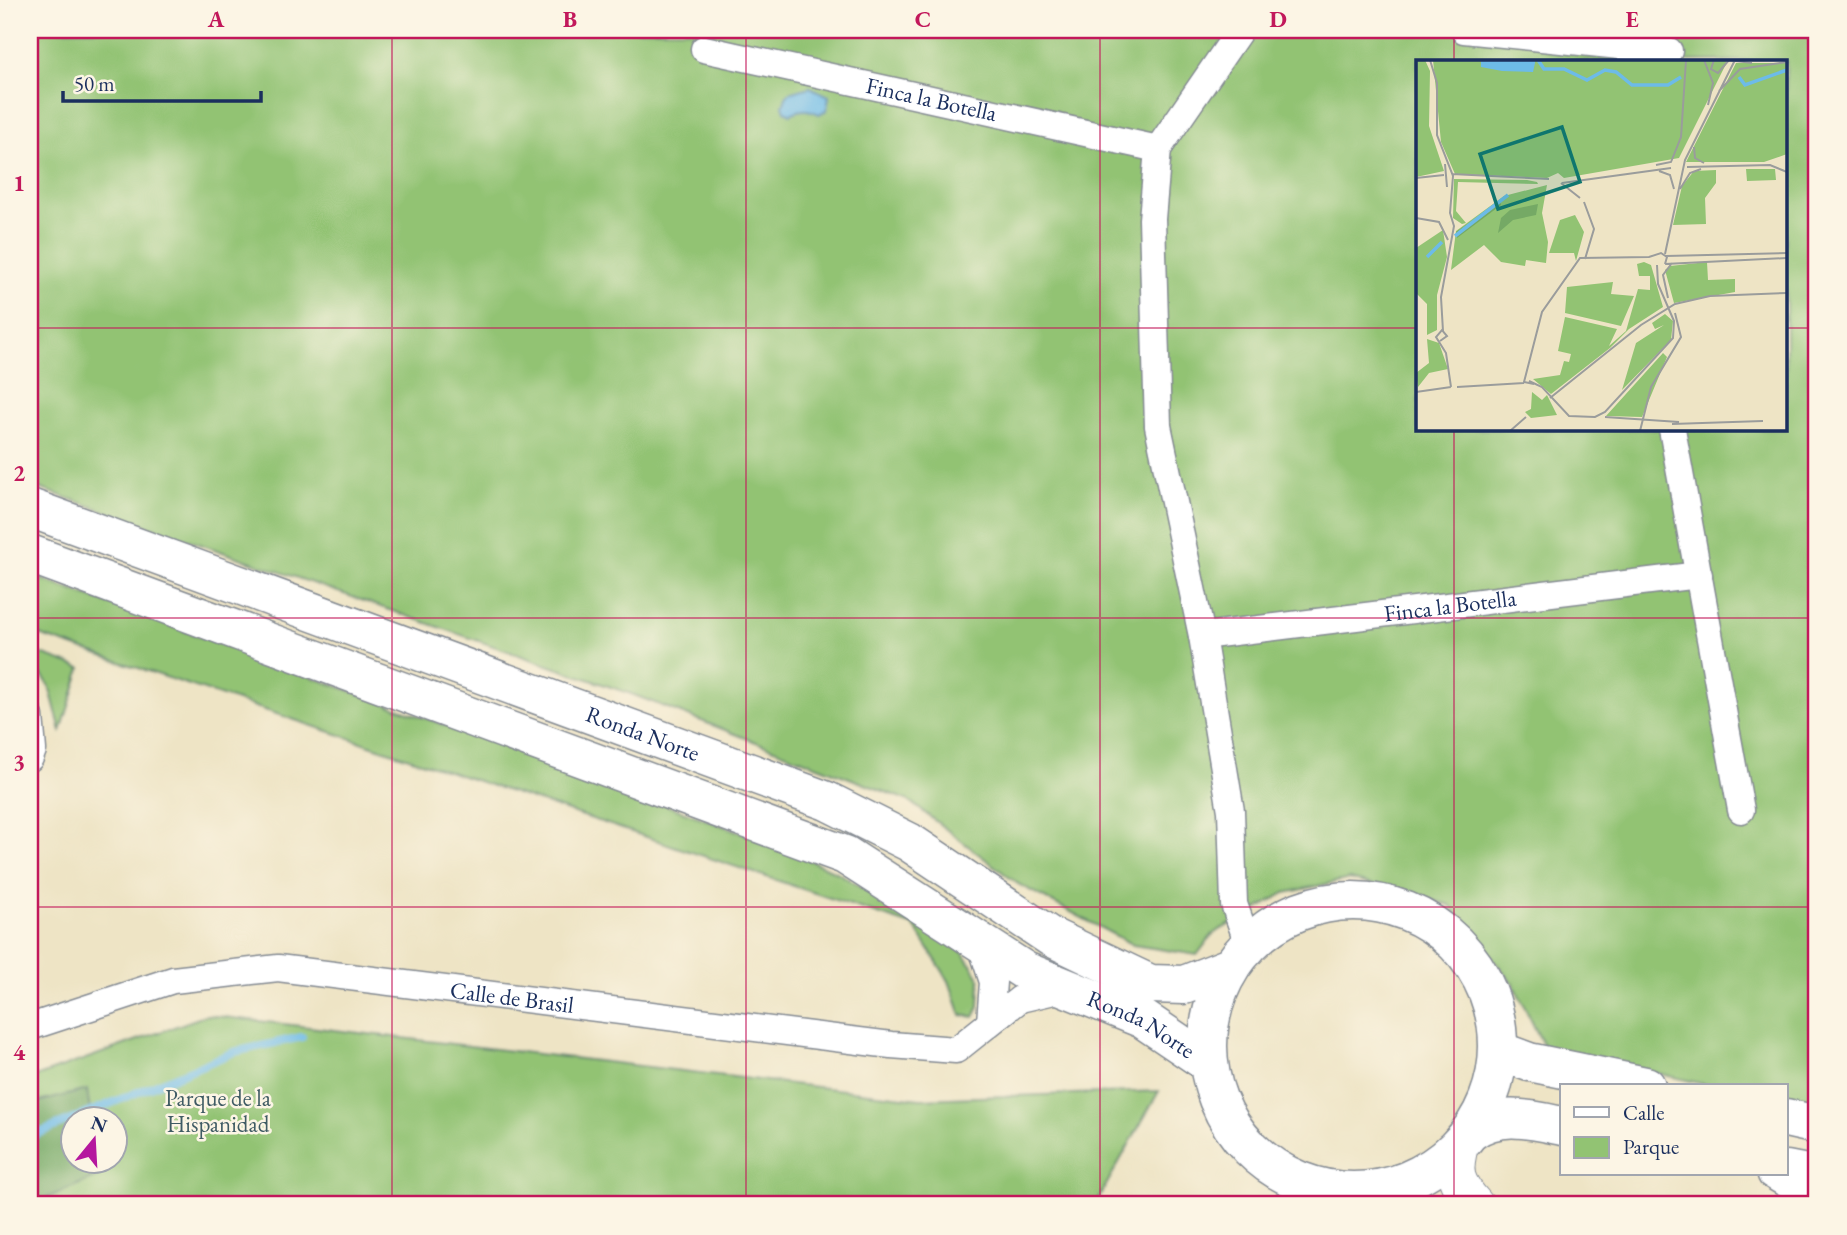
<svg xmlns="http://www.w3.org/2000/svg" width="1847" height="1235" font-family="'EB Garamond',serif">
	<rect width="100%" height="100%" fill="#fcf5e5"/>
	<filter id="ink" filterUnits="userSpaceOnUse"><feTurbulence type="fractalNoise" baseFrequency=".0143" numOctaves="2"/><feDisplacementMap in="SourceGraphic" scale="14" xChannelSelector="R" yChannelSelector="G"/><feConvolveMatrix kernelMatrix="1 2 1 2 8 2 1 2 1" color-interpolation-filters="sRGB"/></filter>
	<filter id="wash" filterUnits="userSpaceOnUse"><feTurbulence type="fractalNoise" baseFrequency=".00686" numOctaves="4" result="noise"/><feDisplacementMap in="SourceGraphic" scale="28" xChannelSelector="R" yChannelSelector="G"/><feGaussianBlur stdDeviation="1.57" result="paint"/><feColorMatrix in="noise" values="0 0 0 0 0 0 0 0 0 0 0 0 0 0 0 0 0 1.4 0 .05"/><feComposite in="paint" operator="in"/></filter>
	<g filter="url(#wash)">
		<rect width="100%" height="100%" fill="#eee4c5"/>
		<path fill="#92c373" stroke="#567968" stroke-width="2" fill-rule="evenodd" d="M30,30h1787v1079l-31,-6v-17h-74l-168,-39 -30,-62 -64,-80 -100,-26 -65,14 -72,41 -16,21 -64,-10 -115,-61 -109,-83 -275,-106 -604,-210zM1418,61h368v368h-368z
			M30,575l746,270 62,28 126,80 16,26 -1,28 -5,10 -13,-2 -12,-34 -35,-55 -884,-294z
			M30,650l51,18 -20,63 -12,-46 -19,-26z
			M207,1015l713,84 239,-8 -64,114h-1065v-126zM74,1120h42v42h-42z"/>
		<path fill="#75a965" stroke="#486c62" stroke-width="2" d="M87,1090l4,29 -17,1v42h23l2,14 -69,29v-101z"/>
		<path fill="#6dbbe8" stroke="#4475a3" stroke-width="2" d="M810,87l19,9 -2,14 -8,4c-9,-5 -18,-6 -28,0l-6,-3 -2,-6 5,-12z"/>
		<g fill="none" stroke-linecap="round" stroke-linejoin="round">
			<path stroke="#6dbbe8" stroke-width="8" d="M30,1137l204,-85 68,-15"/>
		</g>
	</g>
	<g filter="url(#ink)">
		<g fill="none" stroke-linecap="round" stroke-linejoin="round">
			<g stroke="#848a92" stroke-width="29">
				<g id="minor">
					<path d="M1240,30l-82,119 -6,70 6,207 44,210 29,175 3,93 14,40"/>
					<path d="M1464,30l205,21"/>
					<path id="s1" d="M704,49l454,100"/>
					<path d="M1672,429l69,381"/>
					<path id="s2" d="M1202,636l497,-61"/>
					<path d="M30,716l3,34 -3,8"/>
					<path d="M980,942l13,40 -3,40"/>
					<path id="s3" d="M30,1027l143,-47 105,-12 613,77 65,5 64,-51 47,-11"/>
					<path d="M1771,1175l46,28"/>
				</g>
			</g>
			<g stroke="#848a92" stroke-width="39">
				<path id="secondary" d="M1460,1144c-8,29 -5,39 15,61
					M1375,1189l20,16"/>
			</g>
			<g stroke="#848a92" stroke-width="41">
				<g id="primary">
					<path id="s4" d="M30,508l797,293 82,41 142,95 99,47 34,1 46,-18"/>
					<path id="s5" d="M30,554l815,301 180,116 118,48 65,44"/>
					<circle cx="1353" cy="1046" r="145"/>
					<path d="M1499,1051l30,11 117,24"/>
					<path d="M1786,1118l31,7"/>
					<path d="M1470,1132c28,-21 59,-13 92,-6"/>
					<path d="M1786,1170l31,6"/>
				</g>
			</g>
			<use href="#minor" stroke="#fff" stroke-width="26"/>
			<use href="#secondary" stroke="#fff" stroke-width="37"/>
			<use href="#primary" stroke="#fff" stroke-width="38"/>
		</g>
	</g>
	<path fill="none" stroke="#c2185b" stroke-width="2" stroke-opacity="0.55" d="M392,30v1175M746,30v1175M1100,30v1175M1454,30v31M30,328h1388M1786,328h31M1454,429v776M30,618h1787M30,907h1787"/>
	<g text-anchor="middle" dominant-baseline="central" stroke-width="5" stroke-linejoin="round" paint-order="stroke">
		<g font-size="23" fill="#1b2f5e" stroke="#fcf5e5">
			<text stroke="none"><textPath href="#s1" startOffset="233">Finca la Botella</textPath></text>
			<text stroke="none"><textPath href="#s2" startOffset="250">Finca la Botella</textPath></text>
			<text stroke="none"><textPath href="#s4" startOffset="653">Ronda Norte</textPath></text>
			<text stroke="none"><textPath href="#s3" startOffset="492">Calle de Brasil</textPath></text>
			<text stroke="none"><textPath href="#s5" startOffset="1211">Ronda Norte</textPath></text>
		</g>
		<g font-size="23" fill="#3f5b64" stroke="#fcf5e5">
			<text x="218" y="1098">Parque de la<tspan x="218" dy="26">Hispanidad</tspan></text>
		</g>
	</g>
	<g transform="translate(1416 60)">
		<rect width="371" height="371" fill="#eee4c5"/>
		<path d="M0,0h9l5,11 -1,55 15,45 -28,6zM17,0h291l3,2 -48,96 -115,20 -6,-5 -11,5 -92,-4 -14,-32zM320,3h51v91l-23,8h-78zM330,109h29l1,11 -29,1zM300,110v13l-11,15 1,26 -33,1 9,-39 12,-15zM38,119l73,1 10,2 1,2 -80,-2 -2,29 10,12 -4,1 -9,-6zM131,125l-5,28 6,29 -2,21 -20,-3 -1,6 -24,-4 -17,-17 -33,25 5,-39 48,-35zM159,155l9,17 -8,29 -2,-8h-25l11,-33zM27,170l4,27 -10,38v35l-10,5v-31l-11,-11v-45zM228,202l7,3 12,42 -34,22 -19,19 -59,46 -18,-15 27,-4 4,-14 5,1 2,-8 -13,-3 7,-34 52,12 -8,17 17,-15 12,-42 12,1v-14h-11l-2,-12zM291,202l1,18 27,-1v13l-61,11 -9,-33 5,-4zM197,222l-2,12 23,2 -13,30 -56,-13 2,-26zM249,254l8,7 -2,19 -49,50 14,-47 28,-18 -9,4 -3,-6zM11,279l12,4 9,26 -19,4 -11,14 -2,-14 13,-10zM247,293l4,4 -25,60 -36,-1zM116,332l10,8 5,-5 10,20 -26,3 -6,-6 6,-3z" fill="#92c373"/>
		<path d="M84,141l1,4 -44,33 -1,-6zM122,144l-2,11 -23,5 -15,13 3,-15 9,-8z" fill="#75a965"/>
		<path d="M65,0h54v3l-2,9 -31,-1 -21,-4z" fill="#6dbbe8"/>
		<path fill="none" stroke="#6dbbe8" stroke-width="3.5" d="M122,0l6,9h20l23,11 18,-10 11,2 16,13h36l13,-8M323,17l6,8 42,-15M39,176l53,-41M11,197l15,-15"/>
		<path fill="none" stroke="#9a9c9c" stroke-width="2" d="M14,0l7,23v52l16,41 -3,37 4,13 -13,71 2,34M288,0l9,23 -5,22M298,0l-3,9 7,4 11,-13M312,0l24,3M303,31l21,-22 47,-7M278,87l1,11 9,5M29,104l2,23M240,105l15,-3 10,-25 5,-77M271,107l83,-2 17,7M243,111l11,4 4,14M36,114l97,5M0,118l28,-3M145,123l19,15M146,123l109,-15M264,129l10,-16 11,-4M168,142l10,27 -9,30M0,158l23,4 9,18M249,194l20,-94 50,-100M250,196l121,-3M249,204l122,-6M252,238l-5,-23 9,-12M24,281l7,-5 -5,-6 -6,7 10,16 5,34M113,321l13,6 27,29 26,1 10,-5 68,-74 1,-17 -16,-37 -1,-19M118,324l-10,-2 18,-70 38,-54 69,-1 12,-4 6,4 -2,7M41,327l67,-4M0,332l35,-5M134,338l91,-73 34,-21 35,-8 77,-3M189,357l74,5M256,364l91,-3M94,371l16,-14M224,371l11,-44 30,-50 -6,-24"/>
		<path fill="#0f766e" fill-opacity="0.15" stroke="#0f766e" stroke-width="3.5" d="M146,67l18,55 -82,27 -18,-55z"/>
		<rect width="371" height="371" fill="none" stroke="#1b2f5e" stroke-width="3.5"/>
	</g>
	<rect width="1847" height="1235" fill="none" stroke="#fcf5e5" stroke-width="77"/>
	<rect x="1560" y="1084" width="228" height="91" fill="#fcf5e5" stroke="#a2a6af" stroke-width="2"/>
	<rect x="1574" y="1107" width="35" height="10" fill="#ffffff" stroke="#a2a6af" stroke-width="2"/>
	<text x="1623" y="1120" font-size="21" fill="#1b2f5e">Calle</text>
	<rect x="1574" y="1137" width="35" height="21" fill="#92c373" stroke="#a2a6af" stroke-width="2"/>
	<text x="1623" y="1154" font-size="21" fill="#1b2f5e">Parque</text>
	<g transform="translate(94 1140) rotate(18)"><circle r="33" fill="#fcf5e5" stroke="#a2a6af" stroke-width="2"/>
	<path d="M0-5L12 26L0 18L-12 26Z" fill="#b5179e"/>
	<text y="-10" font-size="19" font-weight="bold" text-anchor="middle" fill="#1b2f5e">N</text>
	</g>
	<path d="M63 91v10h198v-10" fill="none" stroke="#1b2f5e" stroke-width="3.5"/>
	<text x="74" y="91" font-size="21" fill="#1b2f5e" stroke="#fcf5e5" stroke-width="5" paint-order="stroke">50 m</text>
	<rect x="38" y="38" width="1770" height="1158" fill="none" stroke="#c2185b" stroke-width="2.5"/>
	<g font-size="23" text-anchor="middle" font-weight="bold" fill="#c2185b">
		<text x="216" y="27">A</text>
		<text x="570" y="27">B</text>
		<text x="923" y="27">C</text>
		<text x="1278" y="27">D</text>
		<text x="1632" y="27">E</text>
		<text x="19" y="191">1</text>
		<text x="19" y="481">2</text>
		<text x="19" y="770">3</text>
		<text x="19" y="1060">4</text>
	</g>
</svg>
